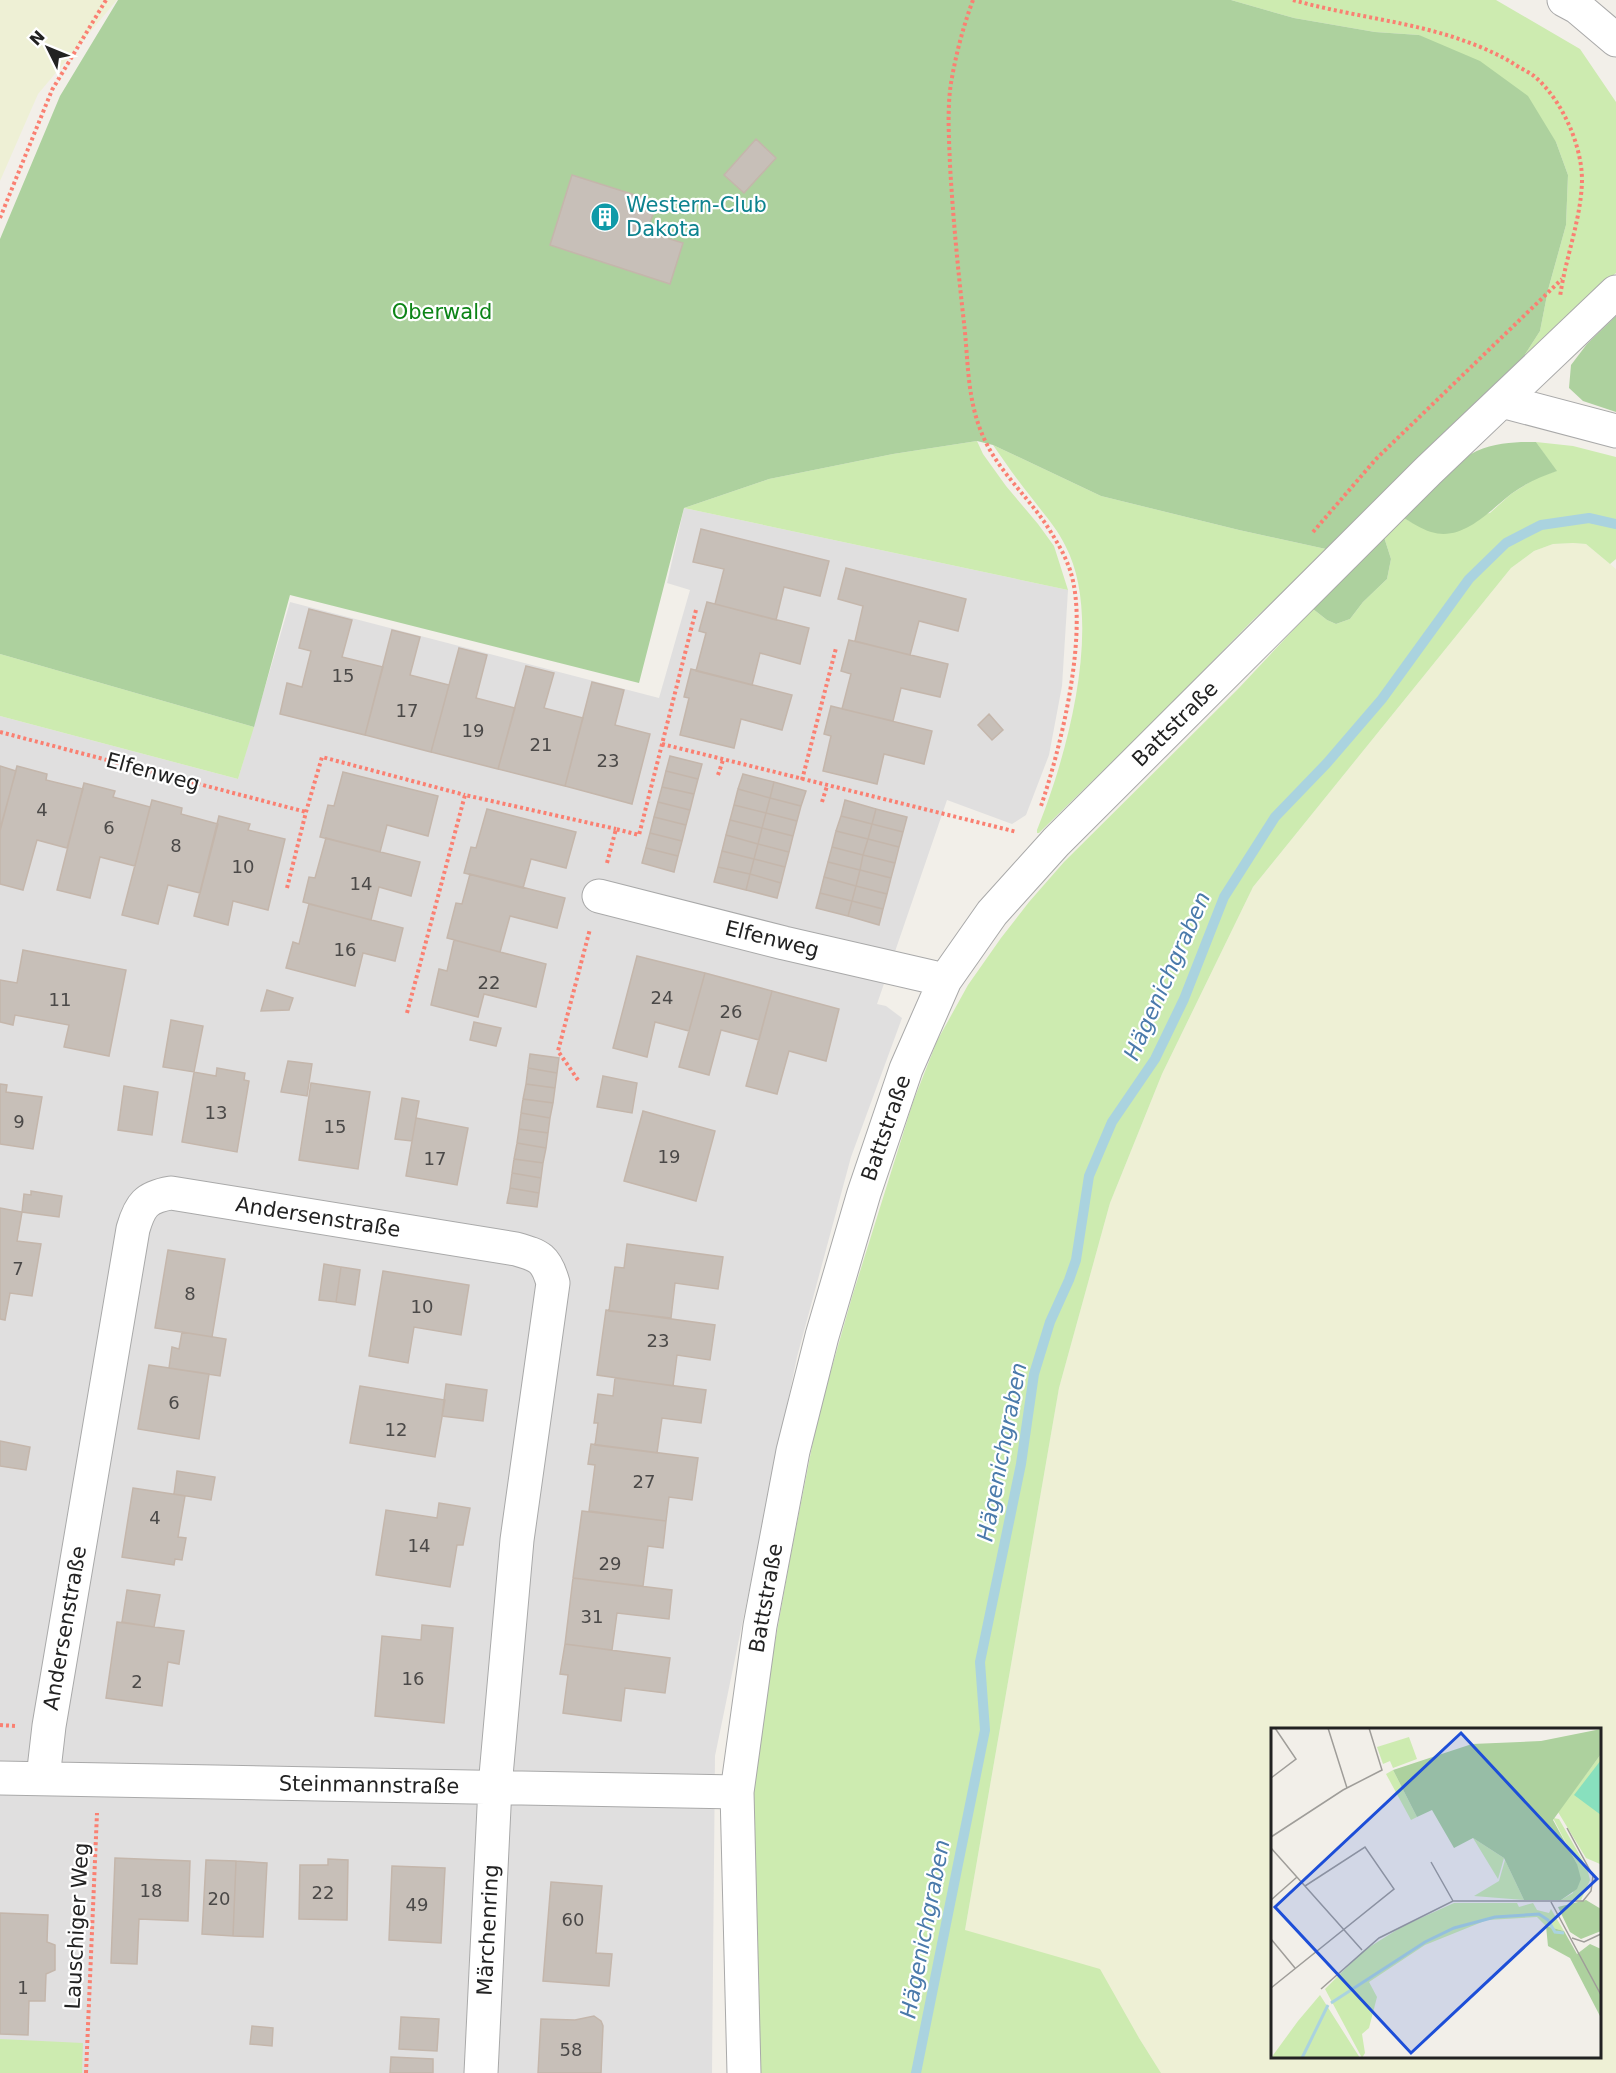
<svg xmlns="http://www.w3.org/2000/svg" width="1616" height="2073" font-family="'DejaVu Sans',sans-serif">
	<rect width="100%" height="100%" fill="#f2efe9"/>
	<path fill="#e0dfdf" d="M684,508l384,82 -6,96 -13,69 -23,60 -14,9 -65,-24 -70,204 9,2 16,12 -51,139 -54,200 -82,399 -3,317h-712v-1357l238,63 52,-177 369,96 31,-108 -23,-7z"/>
	<path fill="#eef0d5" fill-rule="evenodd" d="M0,0h117l-79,94 -38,87z
		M1573,543l13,1 30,25v1504h-455l-22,-35 -174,-108 94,-542 51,-185 52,-129 91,-187 258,-319 23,-17 19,-7zM1272,1730h328v326h-328z"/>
	<path fill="#cdebb0" d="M1231,0h265l84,49 36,53v171l-92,83 16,-25 8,-41 18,-65 2,-50 -12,-33 -137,-107 -44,-3 -81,-14z
		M977,441l6,13 23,32 32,38 16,22 14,44 -384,-82 85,-29 124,-25z
		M1536,442l37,4 43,11v102l-6,5 -24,-20 -13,-1 -20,1 -19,7 -23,17 -258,319 -91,187 -52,129 -51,185 -94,542 135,39 39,69 22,35h-408l-5,-217 6,-97 36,-200 28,-143 34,-119 61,-195 24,-61 31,-56 33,-47 28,-36 35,-40 174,-173 75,-80 14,11 9,4 14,-5 13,-17 24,-23 4,-20 -7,-22 18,-20 13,7 75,-11 21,-19 25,-16 20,-7z
		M993,445l108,51 138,34 96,21 -38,36 -19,10 -25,23 -101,103 -113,110h-2v-3c30,-74 68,-210 28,-285 -9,-18 -22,-32 -34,-48 -14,-17 -26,-35 -38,-52z
		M0,654l254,73 -16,52 -238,-63z
		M0,2039l83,4 -1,30h-82z"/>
	<path fill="#add19e" d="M118,0h1113l63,18 81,14 44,3 61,26 48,35 28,46 12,33 -2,50 -18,65 -8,41 -16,25 -90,89 -99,106 -96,-21 -138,-34 -108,-51 -16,-4 -84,13 -124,25 -85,29 -45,175 -349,-88 -36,132 -254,-73v-415l60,-143z
		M1616,316v96l-33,-11 -14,-13 2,-23 16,-21z
		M1521,442h15l21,29c-17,6 -31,12 -46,23 -22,17 -48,48 -80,38 -10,-3 -20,-10 -29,-15 22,-22 43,-47 69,-63 15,-9 34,-11 50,-12z
		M1384,537l7,22 -4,20 -24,23 -13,17 -14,5 -9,-4 -14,-11z"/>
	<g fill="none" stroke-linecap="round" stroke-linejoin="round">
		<path stroke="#aad3df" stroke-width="10" d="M916,2073l69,-343 -5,-68 41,-198 13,-90 16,-52 19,-42 7,-20 13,-84 23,-54 43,-63 29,-60 40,-102 51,-80 52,-54 55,-64 87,-120 37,-36 35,-18 48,-7 27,6"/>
	</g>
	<path fill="#c7bfb8" stroke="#c4b6ab" stroke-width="1.5" d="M756,139l20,19 -32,35 -20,-18z
		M572,175l85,27 -10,30 36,11 -13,41 -120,-39z
		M701,529l128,32 -9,35 -36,-9 -8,33 -61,-16 9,-35 -31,-7z
		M846,568l120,31 -8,32 -39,-10 -9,34 -55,-14 8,-35 -25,-7z
		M707,602l102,26 -9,36 -40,-11 -8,32 -56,-14 10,-38 -7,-2z
		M309,609l43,11 -10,37 41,10 -18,68 -85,-21 7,-31 15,4 9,-36 -12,-3z
		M392,630l28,7 -10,38 39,10 -18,67 -66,-17z
		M849,640l99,24 -8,33 -39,-9 -8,33 -51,-12 9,-35 -10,-3z
		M459,648l28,7 -11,43 39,10 -17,61 -67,-17z
		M526,666l28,7 -10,35 39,10 -18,68 -67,-17z
		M691,669l101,26 -10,35 -41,-11 -7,29 -54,-13 9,-37 -5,-1z
		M592,682l32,8 -9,35 35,9 -18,70 -67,-18z
		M831,706l101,25 -8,33 -40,-10 -7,30 -54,-13 8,-35 -7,-2z
		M989,714l14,16 -11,10 -14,-15z
		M670,756l32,8 -4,15 -32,-8z
		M0,766l16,5 -16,58z
		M17,766l30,8 -1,6 37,9 -16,59 -30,-8 -14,50 -23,-6v-53z
		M666,771l32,8 -4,15 -32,-7z
		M343,772l95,24 -10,40 -41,-11 -7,27 -60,-15 8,-32 6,1z
		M743,774l31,8 -4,16 -32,-9z
		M774,782l32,9 -5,15 -31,-8z
		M84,783l31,8 -2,6 37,10 -15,59 -35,-9 -10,41 -33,-8z
		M662,787l32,7 -4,16 -32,-8z
		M738,789l32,9 -4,15 -32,-8z
		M770,798l31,8 -4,15 -31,-8z
		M152,800l30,8 -1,6 37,10 -18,69 -32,-8 -10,39 -36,-9z
		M845,800l31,9 -4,15 -31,-8z
		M658,802l32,8 -4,15 -32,-8z
		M734,805l32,8 -4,15 -32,-8z
		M487,809l89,23 -10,36 -35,-9 -8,29 -59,-15 7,-26 5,1z
		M876,809l31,8 -4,15 -31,-8z
		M766,813l31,8 -4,15 -31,-8z
		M219,816l31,8 -2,6 37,9 -17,71 -35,-9 -5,24 -34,-9z
		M841,816l31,8 -4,15 -32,-8z
		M654,817l32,8 -4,16 -32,-8z
		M730,820l32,8 -4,16 -32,-9z
		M872,824l31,8 -4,15 -31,-8z
		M762,828l31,8 -4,16 -31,-8z
		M836,831l32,8 -5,16 -31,-8z
		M650,833l32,8 -4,15 -32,-8z
		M726,835l32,9 -4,15 -32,-8z
		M326,838l94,24 -9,34 -32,-9 -8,33 -68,-18 6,-25 6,1z
		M868,839l31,8 -4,16 -32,-8z
		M758,844l31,8 -4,15 -31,-8z
		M832,847l31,8 -3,15 -32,-8z
		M646,848l32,8 -4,16 -32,-9z
		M722,851l32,8 -4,15 -32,-7z
		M863,855l32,8 -4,15 -31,-8z
		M754,859l31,8 -4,16 -31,-9z
		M828,862l32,8 -4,16 -32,-9z
		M718,867l32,7 -4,16 -32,-8z
		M860,870l31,8 -4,16 -31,-8z
		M470,874l95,24 -8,30 -47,-12 -10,36 -53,-14 9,-35 6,1z
		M750,874l31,9 -4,15 -31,-8z
		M824,877l32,9 -4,15 -32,-8z
		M856,886l31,8 -4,15 -31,-8z
		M820,893l32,8 -4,15 -32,-8z
		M852,901l31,8 -4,16 -31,-9z
		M309,904l94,24 -8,33 -32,-8 -8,33 -69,-18 7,-26 6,2z
		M454,940l92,24 -10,43 -52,-13 -6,23 -47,-12 8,-36 8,2z
		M23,950l103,20 -17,86 -45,-9 5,-22 -54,-10 -2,10 -13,-3v-42l17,3z
		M637,956l68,17 -16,58 -34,-9 -8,35 -34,-9z
		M705,973l67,18 -13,49 -38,-10 -12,45 -30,-8z
		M267,990l26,8 -4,12 -28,1z
		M772,991l67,18 -13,52 -37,-10 -12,43 -31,-8z
		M171,1020l32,6 -9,46 -31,-5z
		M474,1022l27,6 -5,18 -26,-6z
		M530,1054l29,4 -2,15 -29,-5z
		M288,1061l24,3 -5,32 -26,-4z
		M217,1068l28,5 -1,7 5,1 -12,71 -55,-10 12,-70 22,4z
		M528,1068l29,5 -2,15 -29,-4z
		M603,1076l34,7 -5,30 -35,-6z
		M311,1083l59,9 -12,77 -59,-9z
		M0,1084l7,1 -1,7 36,5 -9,52 -33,-5z
		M526,1084l29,4 -2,15 -30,-4z
		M124,1086l34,6 -6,43 -34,-5z
		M402,1098l17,3 -7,40 -17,-2z
		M523,1099l30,4 -3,15 -29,-5z
		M643,1111l72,20 -19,70 -72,-20z
		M521,1113l29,5 -2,15 -29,-4z
		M416,1118l52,10 -11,57 -51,-9z
		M519,1129l29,4 -2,15 -29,-5z
		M517,1143l29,5 -3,15 -29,-4z
		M514,1159l29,4 -2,15 -29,-5z
		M512,1173l29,5 -2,15 -29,-5z
		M510,1188l29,5 -2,14 -30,-4z
		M31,1191l31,5 -3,21 -37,-5 2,-18 7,1z
		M0,1208l22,4 -5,29 24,3 -9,52 -22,-3 -5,27 -5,-1z
		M627,1244l96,13 -5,32 -43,-6 -4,35 -62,-7 6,-44 9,1z
		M168,1250l57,9 -13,78 -57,-9z
		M324,1264l17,3 -5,35 -17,-2z
		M341,1267l19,3 -5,35 -19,-3z
		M383,1271l86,14 -8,50 -47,-8 -6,36 -39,-7z
		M606,1310l109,15 -5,35 -33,-5 -4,31 -76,-11z
		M182,1332l44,7 -6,37 -51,-8 3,-21 7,2z
		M149,1365l60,9 -10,65 -61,-10z
		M615,1378l91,12 -5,33 -39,-5 -5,35 -62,-8 3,-22h-4l4,-29 15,2z
		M446,1384l41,6 -4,31 -41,-5z
		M360,1386l85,14 -10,57 -85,-14z
		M0,1441l30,6 -4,23 -26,-4z
		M591,1444l107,14 -6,42 -23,-3 -3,24 -77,-10 6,-46 -7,-1z
		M177,1471l38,6 -4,23 -37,-6z
		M133,1488l52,8 -7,41 8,1 -4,22 -7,-1 -1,6 -52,-8z
		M439,1503l31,5 -7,37h-6l-7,42 -74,-12 10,-65 51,8z
		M582,1511l84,10 -3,27 -15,-2 -5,40 -70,-8z
		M573,1578l99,12 -3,29 -52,-6 -5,37 -47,-6z
		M127,1590l33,5 -6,32 -32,-5z
		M117,1622l67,9 -5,33 -11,-2 -6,44 -56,-8z
		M422,1625l31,3 -9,95 -69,-7 7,-80 39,4z
		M565,1644l105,14 -5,35 -40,-5 -4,33 -58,-8 5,-38 -8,-1z
		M115,1858l75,3 -2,60 -49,-2 -2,45 -26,-1z
		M328,1859l20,1 -1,60 -48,-1 1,-54h28z
		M206,1860l30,1 -3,75 -31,-2z
		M236,1861l31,2 -4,74 -30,-1z
		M392,1866l53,2 -4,75 -52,-3z
		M551,1882l51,4 -6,67 16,1 -3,32 -66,-5z
		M0,1913l48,2 -1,27 8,3v25l-9,4 -1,27h-16l-1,34 -28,-1z
		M594,2016l7,5 2,5 -2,47h-63l3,-54 34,1z
		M401,2017l38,2 -2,32 -38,-2z
		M252,2026l21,2 -1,18 -22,-2z
		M391,2057l42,2v14h-43z"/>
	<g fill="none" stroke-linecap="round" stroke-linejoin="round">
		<g stroke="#a9a9a9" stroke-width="35">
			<path id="minor" d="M1564,0l13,7 39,33
				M1502,401l114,30
				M599,896l185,47 161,37
				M0,1778l737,14
				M43,1778l6,-52 84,-497c7,-24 13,-32 38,-36l345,56c24,7 30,9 37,34l-36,257 -22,247 -14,286
				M744,2073l-7,-281 23,-166 33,-175 29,-115 42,-143 42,-124 39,-89 47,-67 64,-71 372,-371 188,-179"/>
		</g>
		<path stroke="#fa8072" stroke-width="4" stroke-dasharray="3 3" stroke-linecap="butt" d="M973,0c-10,27 -17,54 -22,83 -4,26 -2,55 -1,82 3,53 8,105 14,158 4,34 3,70 15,103 15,44 50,69 73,108 7,11 14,24 18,36 20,60 -9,177 -29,236
			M1293,0c74,21 150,23 218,62 7,5 16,9 23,14 17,14 30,36 38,56 6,16 10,32 10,49 -1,39 -17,78 -22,116
			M0,218l52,-128 54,-90
			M1313,532l63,-73 186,-180
			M0,732l306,80
			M662,744l355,88
			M718,775l5,-15
			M802,780l34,-132
			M822,802l5,-16
			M607,863l9,-34 23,6 57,-225
			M287,888l19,-76 16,-55 143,38
			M407,1013l58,-218 151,34
			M578,1080l-20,-29 32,-122
			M0,1725l15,1
			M86,2073l11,-260"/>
		<use href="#minor" stroke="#fff" stroke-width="33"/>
	</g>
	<defs>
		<g id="building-disc" transform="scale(1.5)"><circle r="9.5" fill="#0f9aa8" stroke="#fff"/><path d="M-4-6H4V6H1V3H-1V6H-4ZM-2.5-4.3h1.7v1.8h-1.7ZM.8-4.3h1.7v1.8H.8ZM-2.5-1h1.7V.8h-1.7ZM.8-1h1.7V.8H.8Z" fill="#fff"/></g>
	</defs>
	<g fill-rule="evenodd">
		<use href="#building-disc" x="605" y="217"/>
	</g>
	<g text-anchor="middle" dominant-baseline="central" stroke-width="4.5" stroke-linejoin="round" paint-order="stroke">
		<g font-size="18" fill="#4b4948">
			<text x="343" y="675">15</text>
			<text x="407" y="710">17</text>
			<text x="473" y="730">19</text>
			<text x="541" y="744">21</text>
			<text x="608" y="760">23</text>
			<text x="42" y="809">4</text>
			<text x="109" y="827">6</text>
			<text x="176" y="845">8</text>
			<text x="243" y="866">10</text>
			<text x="361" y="883">14</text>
			<text x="345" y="949">16</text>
			<text x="489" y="982">22</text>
			<text x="662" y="997">24</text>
			<text x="60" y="999">11</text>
			<text x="731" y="1011">26</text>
			<text x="216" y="1112">13</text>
			<text x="19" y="1121">9</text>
			<text x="335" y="1126">15</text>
			<text x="669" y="1156">19</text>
			<text x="435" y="1158">17</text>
			<text x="18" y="1268">7</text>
			<text x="190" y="1293">8</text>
			<text x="422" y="1306">10</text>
			<text x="658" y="1340">23</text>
			<text x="174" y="1402">6</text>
			<text x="396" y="1429">12</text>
			<text x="644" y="1481">27</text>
			<text x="155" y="1517">4</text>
			<text x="419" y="1545">14</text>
			<text x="610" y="1563">29</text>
			<text x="592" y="1616">31</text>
			<text x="413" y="1678">16</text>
			<text x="137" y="1681">2</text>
			<text x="151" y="1890">18</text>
			<text x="323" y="1892">22</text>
			<text x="219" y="1898">20</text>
			<text x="417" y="1904">49</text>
			<text x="573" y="1919">60</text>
			<text x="23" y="1987">1</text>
			<text x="571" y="2049">58</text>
		</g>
		<g font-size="21" fill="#0d838f" stroke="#fff" text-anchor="start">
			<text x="626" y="205">Western-Club<tspan x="626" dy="24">Dakota</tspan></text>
		</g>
		<g font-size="21" fill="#0c8416" stroke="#fff">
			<text x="442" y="312">Oberwald</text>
		</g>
		<g font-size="21" fill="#222" stroke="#fff">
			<text transform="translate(1175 724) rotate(-45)">Battstraße</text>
			<text transform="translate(153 772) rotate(15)">Elfenweg</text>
			<text transform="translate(772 939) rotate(14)">Elfenweg</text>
			<text transform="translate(886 1128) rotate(-71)">Battstraße</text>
			<text transform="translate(318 1217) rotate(9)">Andersenstraße</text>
			<text transform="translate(766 1598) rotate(-80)">Battstraße</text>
			<text transform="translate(65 1628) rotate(-80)">Andersenstraße</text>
			<text transform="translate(369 1785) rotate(1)">Steinmannstraße</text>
			<text transform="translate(77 1926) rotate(-87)">Lauschiger Weg</text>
			<text transform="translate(488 1930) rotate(-87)">Märchenring</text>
		</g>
		<g font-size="22" font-style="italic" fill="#4a7aab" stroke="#fff">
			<text transform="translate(1167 976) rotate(-66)">Hägenichgraben</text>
			<text transform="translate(1002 1452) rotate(-79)">Hägenichgraben</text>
			<text transform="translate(925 1929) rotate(-79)">Hägenichgraben</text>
		</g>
	</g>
	<g transform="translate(1271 1728)">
		<rect width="330" height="330" fill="#f2efe9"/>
		<path d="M138,9l8,22 -24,9 -3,-7 -7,3 -6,-17zM330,26v110h-1l-14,-6 -28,-46zM122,42l24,47 -6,3 -25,-46zM282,90l6,1 28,49 3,12 -9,20h-20l12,-7 4,-29zM202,110l31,20 -6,21zM234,132l19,40 -50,-4 25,-15zM183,175h63l2,4 14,-4 4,7 12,3 2,-4 13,22 -18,-5 -9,-9 -50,3 -62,25 -56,37 8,15 -8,31 -7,6 3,19 -3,5 -37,-69 38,-38 40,-25zM49,267l40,63h-89l27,-37z" fill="#cdebb0"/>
		<path d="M330,1v25l-48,66 24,44 4,15 -4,10 -16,11h-37l-20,-42 -31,-20 -19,10 -22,-38 -15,7 -24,-47 79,-26 69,-3zM315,172l15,9v22l-20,8 -11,-7 -12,-25zM275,198l18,5 13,23 13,-10 11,5v69l-31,-60 -22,-12z" fill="#add19e"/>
		<path d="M330,32v55l-27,-20z" fill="#88e0be"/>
		<path fill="none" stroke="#aad3df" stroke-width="3" d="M60,275l94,-61 29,-14 41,-11 44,-3 9,6 7,12 9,1M31,330l26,-53"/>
		<path fill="none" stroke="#9f9d99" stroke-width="1.5" d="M57,0l19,60M0,50l25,-19 -21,-31M0,109l72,-47 39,-20 -13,-42M0,120l91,102M160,134l22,39M0,172l26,-23M280,174l50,93M301,210l12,4 17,-8M0,211l24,29M0,260l123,-99 -29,-42 -60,39M50,261l58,-51 74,-37h130l8,-10 2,-15 -26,-48"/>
		<path fill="#1d4ed8" fill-opacity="0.15" stroke="#1d4ed8" stroke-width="3" d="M190,5l136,146 -186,174 -136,-146z"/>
		<rect width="330" height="330" fill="none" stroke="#222" stroke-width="3"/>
	</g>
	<g transform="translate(48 48) rotate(313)" stroke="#ffffff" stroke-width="4.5" paint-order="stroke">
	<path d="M0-4.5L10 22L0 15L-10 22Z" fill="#222222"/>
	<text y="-9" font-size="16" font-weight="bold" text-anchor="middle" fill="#222222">N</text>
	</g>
</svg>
